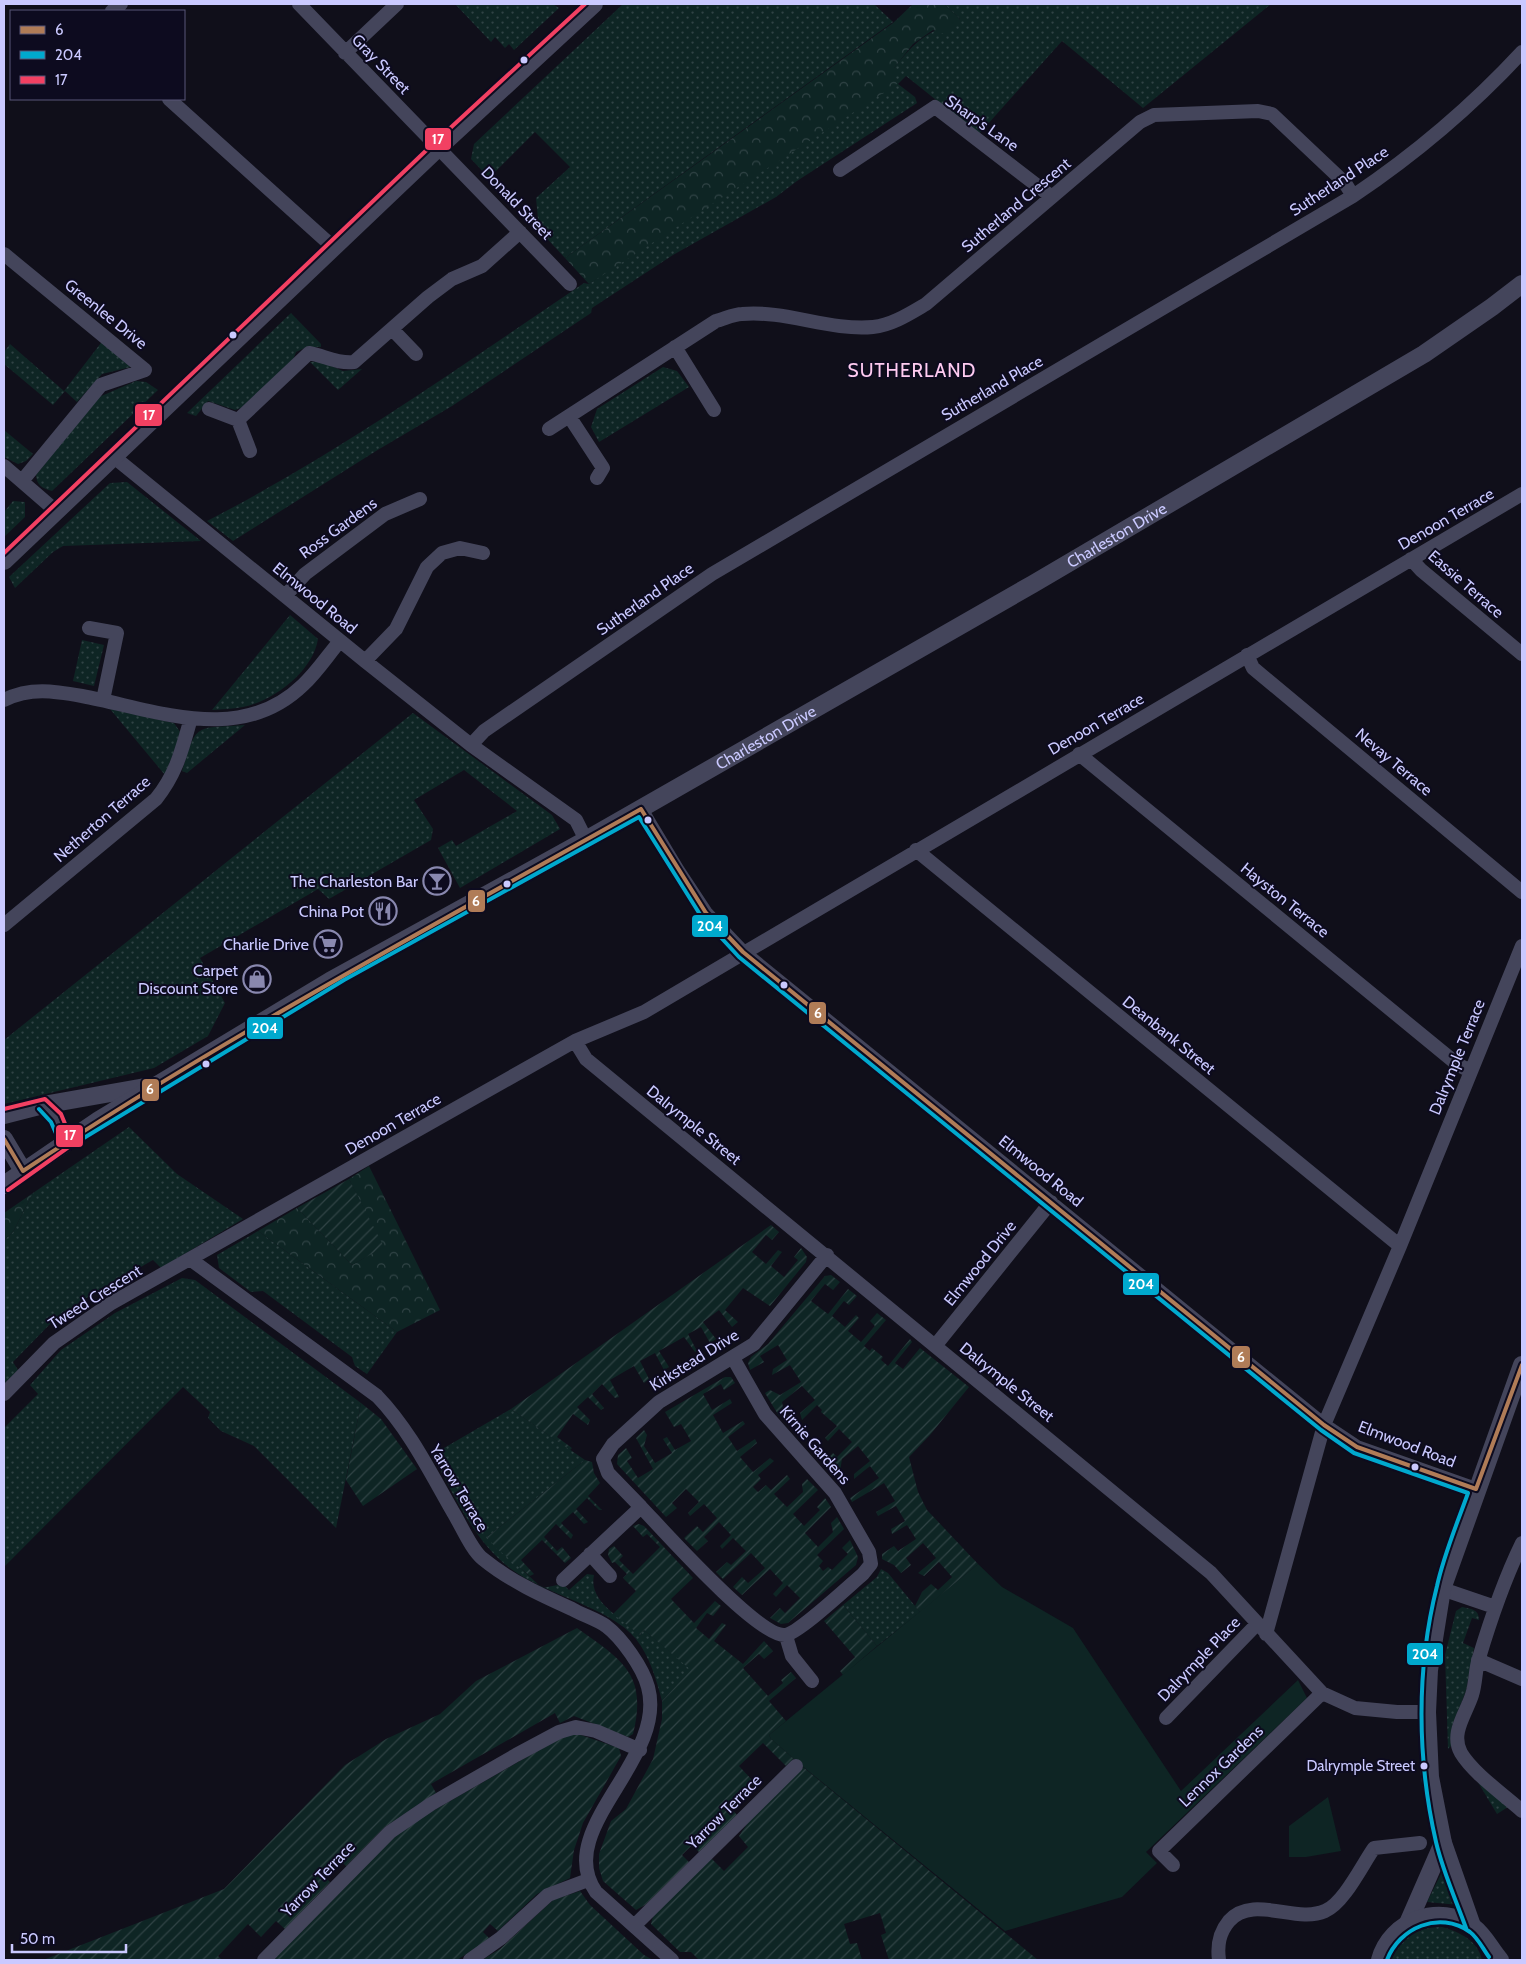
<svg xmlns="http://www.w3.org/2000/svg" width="1526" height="1964" font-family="Cabin,sans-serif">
	<defs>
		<pattern id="grass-dots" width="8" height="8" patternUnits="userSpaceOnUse" patternTransform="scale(1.25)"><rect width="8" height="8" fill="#0e2524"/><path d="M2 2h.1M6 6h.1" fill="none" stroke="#304345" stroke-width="1.8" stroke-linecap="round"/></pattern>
		<pattern id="forest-crowns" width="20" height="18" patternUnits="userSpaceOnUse" patternTransform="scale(1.25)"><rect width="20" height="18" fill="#0e2524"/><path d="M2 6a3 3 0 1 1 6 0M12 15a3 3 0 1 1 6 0" fill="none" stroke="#304345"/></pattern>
		<pattern id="garden-furrows" width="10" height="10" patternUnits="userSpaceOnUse" patternTransform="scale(1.25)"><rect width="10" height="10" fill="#0e2524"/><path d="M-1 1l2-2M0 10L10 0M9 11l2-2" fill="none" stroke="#304345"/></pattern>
	</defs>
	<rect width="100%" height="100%" fill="#100f1a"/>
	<path fill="url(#grass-dots)" d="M455,4h98l6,4 -45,42 -5,-6 -4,4 -10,-11 -4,5z
		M623,4h251l19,18 -328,236 -26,-28 -3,-32 34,-31 -35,-35 -46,46 -18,-19 3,-15z
		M944,4h327l-128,104 -81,-67 -83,93 -73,-58 -8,8 17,13 2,6 -120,78 -21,16 -103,58 -81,53 -1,5 -139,93 -76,45 -143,90 -26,-20c132,-68 254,-155 377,-238l5,1 305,-216c23,-29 31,-34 66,-49z
		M291,313l30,31v3h-14l-11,5 -3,8 -52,48 -6,2 -27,-9 -12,15 -9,-3z
		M104,339l31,27 -33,8 -25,28 -12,-11 -12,14 -49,-41v-12l6,-8 54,47z
		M320,361l23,10 19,-2 -24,21 -28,-28z
		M663,367l14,4 12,16 -90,55 -8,-15 6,-18z
		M136,381l10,1 12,8 -106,101c-10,-3 -15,-5 -16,-16l63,-78z
		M4,430l29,24 -7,7 -8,3 -14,-7z
		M127,482l74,59 -138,5 -10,6 -38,36 -6,-11 101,-94z
		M13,501l12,1v15l-21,20v-25z
		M290,615l28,24c-5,32 -44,62 -75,68 -10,2 -21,2 -31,3z
		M82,640l22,5 -10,41 -21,-5z
		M110,709l64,14 7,10 -16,42z
		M413,713l139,102 8,14 -100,59 -22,-40 14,-8 4,6 61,-35 -53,-41 -50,30 19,29 -2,11 -102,59 -11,-10 -118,69 25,45 -17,33 -54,32 -150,36v-64z
		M245,725l-58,48 -5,-2c15,-50 13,-42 63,-46z
		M129,1127l48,47 66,45 -82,49 -8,-8 -70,40 -32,23 -38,39 5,8 -14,14v-144l9,-8 20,-39z
		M258,1231l139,101 -30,42 -12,-8 -3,-9 -89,-66 -12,1 -32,-24 -2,-13z
		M182,1278l13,2 166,123 -25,125 -82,-82 -33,-15 -13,-13 2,-6 -27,-25 -179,180v-139l34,-34 -8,-9 31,-35 54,-37z
		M511,1409l74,51 -98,77 55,51 21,-4 6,6 18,-16 7,1c-6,28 29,43 46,60l4,-5 48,40 -30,31c-6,-22 -12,-44 -26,-62 -26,-32 -90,-44 -125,-70 -38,-28 -56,-74 -79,-114z
		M881,1569l7,4 32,39 -43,34 -34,-41 34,-28z
		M1462,1607c9,2 17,2 17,13l-7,-2 -9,25 11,5 -8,43 -14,35 -1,20 -3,3 -3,-94 11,-44z
		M1476,1779l32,28 -11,7z
		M1447,1862l12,43 -32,-3z
		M1442,1927c18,5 36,14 40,33h-91c12,-24 24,-32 51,-33z"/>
	<path fill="url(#forest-crowns)" d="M913,4h31l16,15 -16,15 -11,-4 -20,14 -19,24 3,16 -308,200 -24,-26 328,-235z
		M369,1166l71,144 -43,22 -139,-101 39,-23 55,57 31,-18 -34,-68z
		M33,1193l-20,39 -9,8v-27z"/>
	<path fill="#0e2524" d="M978,1564l24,23 71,41 108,163 117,-111 9,18 -161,154 11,11 -35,34 -117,34 -204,-166 -30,-26 -2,-4z
		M1328,1797l13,54 -35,6h-17v-31z"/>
	<path fill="url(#garden-furrows)" d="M349,1179l35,68 -32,18 -55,-57z
		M771,1225l8,7 -7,8 -6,-5 -14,17 14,12 12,-14 4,2 -11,14 13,11 14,-17 -4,-3 7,-9 6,9 -1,5 -36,44 -27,-18 -18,22 13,12 -6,5 -13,-17 -16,12 13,17 -6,4 -9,-16 -13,7 9,17 -2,1 -11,-15 -25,14 10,16 -5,3 -9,-17 -15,8 9,18 -5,4 -10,-17 -24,14 9,17 -4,1 -13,-14 -10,10 12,14 -3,2 -13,-13 -11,10 13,13 -2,5 -15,-11 -16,23 15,11 -2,2 -59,-41z
		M831,1275l9,7 -7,8 -8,-6 -14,17 17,13 20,-25 9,7 -8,9 -5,-4 -12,15 13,11 11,-12 3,3 -11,13 13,11 14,-16 -5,-5 7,-8 9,7 -22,26 6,5 2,-3 11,9 -2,3 7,6 22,-27 2,3 -17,21 8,6 17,-21 49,39 -39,48 -21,22 9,35 9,18 51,54 -58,48 -5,-6 7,-14 9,-8 7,6 14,-13 -13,-15 -15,14 -6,-3 18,-15 -13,-15 -17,15 5,7 -10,8 -7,-8 -12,-6v-5l12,-8 4,5 18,-12 -9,-14 -15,9 -1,-5 14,-8 -9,-15 -18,10 -2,-4 19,-11 -11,-18 -32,19 -2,-4 29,-20 -9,-12 -16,13v-5l16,-13 -12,-15 -16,13 -2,12 -6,5 -12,-12 11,-11 4,4 15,-15 -13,-13 -11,12 -3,-3 12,-12 -16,-14 1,-2 -5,-5 -15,15 -2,-7 15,-13 -13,-14 -20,16 2,10 -5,4 -14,-23 5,-3 10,5 21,-13 -11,-17 -18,10 1,-6 14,-9 -9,-15 -18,11 4,6 -14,8 -2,-7 3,-6 17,-13 57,-68z
		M725,1377h6l4,6 -11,7 -3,-6 -18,10 9,16 18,-11 2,4 -19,12 10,18 20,-12 2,3 -17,13 9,14 18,-12 2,4 -17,14 13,15 17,-14 4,3 -16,14 3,4 -8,8 5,5 8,-7 5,5 16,-15 3,4 -16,15 13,13 16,-15 -1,-8 5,-5 11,11 -25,24 11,12 16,-16 -3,-3 8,-9 6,9 -26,26 13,14 15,-15 -2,-9 6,-6 7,12 -27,26 6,6 -4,5 4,5 5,-4 4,3 16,-16 -6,-6 8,-8 8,17 -2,8 -68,58 -7,1 -11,-6 10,-10 5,5 15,-15 -13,-13 -11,12 -3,-3 10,-11 -13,-14 -28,26 -9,-8 9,-10 6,6 17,-15 -14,-15 -28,26 -7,-7 11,-10 4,3 15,-14 -13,-13 -11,11 -2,-3 11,-11 -12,-13 -15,15 4,4 -11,10 -13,-13 13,-12 6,6 14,-14 -13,-14 -14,12 -2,-3 11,-11 -13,-13 -14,14 5,5 -11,9 -49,-53 1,-9 8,-7 6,10 -5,3 11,17 15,-9 -17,-31 8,-8 3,5 -3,11 11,17 17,-10 -9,-14 4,-2 8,13 16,-9 -10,-17 -7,3 -9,-15z
		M361,1403l20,16 36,50 -54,37 -17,-26z
		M585,1460l7,2 2,11 6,10 -12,13 14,14h-3l-12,-12 -11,11 12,13 -4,2 -11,-12 -12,11 12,12 -2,4 -15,-15 -12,13 13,14 5,-4 9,11 -6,5 -23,-23 -21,20 13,14 -4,2 -34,-28 -9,-11z
		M639,1524l5,2 49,52 -22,21 23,24 21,-22 6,5 -8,10 -6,-3 -11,15 13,11 13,-16 4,2 -12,16 29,23 21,-23 9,10 -9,8 -5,-5 -16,14 25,28 15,-13 -2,-3 10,-8 5,6 -27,23 17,20 -17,14 2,4 23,20 -8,7 -23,-23 -24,23 14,15 -25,24 9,10 -38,37 -7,-7 -10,10 7,7 -44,43 -9,5 -33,-29 -4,-13v-14l12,-33 15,-12 27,-50 9,-40v-18l29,-31 -47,-40 -4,5 -27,-21 23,-23 -13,-13 4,-4 -12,-12 -3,1 -4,-8 1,-6 5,-3 9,10 -4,4 14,14 27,-27 -13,-13 -4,3 -10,-11z
		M843,1605l34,41 -34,29 -3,-4 15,-14 -31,-36z
		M577,1628c45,32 71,46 56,106l-5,3 -54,-21 -14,7 -5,-10 -124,71 5,9 -51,34 -39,39 -9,-8 -16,15 9,9 -45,47 -9,-8 -15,16 -13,-13 -30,32 4,4h-179l181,-71 121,-124 41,-26 54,-25 36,-33z
		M575,1733l44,15 2,8 -38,67 -9,27 -4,28 -33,16 -39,37 -8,-7 -7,8 7,7 -33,21h-185l122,-123 30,-21 136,-78z
		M803,1767l235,193h-149l-8,-25 5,-2 -6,-20 -36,11 6,20 7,-1 5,17h-163l-8,-8h-11l-29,-28 2,-8 58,-58 13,13 24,-24 -9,-11 10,-15z
		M580,1891l10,14 54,50 9,5h-171l18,-11 53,-49z"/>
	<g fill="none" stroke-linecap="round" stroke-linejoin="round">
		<path stroke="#44455b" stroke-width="14" d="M299,4l271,280
			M112,11l9,-7
			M345,53l52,-49
			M169,99l164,148
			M840,170l95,-63 117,90
			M4,254l141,116 -44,15 -79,96
			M392,329l24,25
			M675,347l39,63
			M209,409l29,11 12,31
			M569,416l34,52 -6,10
			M238,420l71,-67c16,3 29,11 45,9l74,-65 24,-18 30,-13 38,-34
			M549,429l167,-108c8,-2 18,-7 26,-7 44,-4 87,17 131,13 19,-2 36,-13 53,-23l214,-182 14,-7 104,-4 14,3 73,69 8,13
			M114,457l251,204 106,84 105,75 10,20
			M4,466l52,45
			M1411,559l10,11 101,84
			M285,596l20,-22 80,-60 35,-15
			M89,628l28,5 -14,67
			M1247,655l6,13 269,224
			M365,661l31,-32 31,-62 15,-14 18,-5 23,5
			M4,700c26,-13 50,-9 78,-4 75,14 158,50 221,-11 14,-13 25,-30 37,-44
			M471,745l13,-14 228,-157 641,-378c61,-41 119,-90 169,-144
			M1079,754l378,310 13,7
			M641,809l36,60 29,44 37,39 581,473 33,22 119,42
			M916,850l484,396
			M4,925l152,-126c21,-26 26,-50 35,-81
			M575,1041l11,18 625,514 111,120 33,15 42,4h30
			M190,1259l187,137c32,33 53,76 76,116 8,13 19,39 30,47 27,22 58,36 89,50 10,6 24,10 34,17 16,12 37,42 42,61 20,73 -96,142 -52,205l76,68
			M935,1346l116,-144
			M4,1394l50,-51 56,-39 465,-263 69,-29 878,-518
			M641,1507c22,23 117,130 144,128 13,-1 65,-50 78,-61l8,-10 -2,-12 -34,-59 -70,-79 -32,-56
			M1522,1543c-18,37 -31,75 -43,115 -4,12 -3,25 -7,37 -6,19 -22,38 -11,58 12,20 43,42 61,58
			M590,1554l20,22
			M563,1580l78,-73 -33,-34 -5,-14 10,-15 46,-42 95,-58 73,-89
			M1442,1589l53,18
			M1266,1634l58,-209 76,-179 122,-300
			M786,1636l6,20 20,25
			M1478,1660l44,19
			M1166,1718l91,-94
			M1173,1865l-14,-14 163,-158
			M634,1926l162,-160
			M264,1960l126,-128 41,-28 85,-49 43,-23 17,-5 20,4 44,19
			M470,1960l31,-22 47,-43 40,-15
			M1219,1960c-2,-15 0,-27 10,-39 24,-27 67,3 96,-10 19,-8 37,-46 49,-63l46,-5"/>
		<g stroke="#44455b" stroke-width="18">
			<path d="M4,561l434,-413 156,-144"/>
			<path d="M43,1105l13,13 10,23"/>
			<path d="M4,1115l39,-10 102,-18"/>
			<path d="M4,1139l19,32"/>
			<path id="s1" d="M4,1185l95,-65 231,-139 256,-141 447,-256 391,-230 68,-47 30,-23"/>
			<path d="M1408,1923l35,-80"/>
			<path d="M1472,1926l-29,-83 -13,-66 -3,-65 2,-42 13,-81 80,-224"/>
			<path d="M1380,1960c10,-39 60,-58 93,-33 12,9 18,23 27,33"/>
		</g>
		<g stroke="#0d0b1f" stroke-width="8">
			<path id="bus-1" d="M641,809l65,104 37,39 581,473 33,22 119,42
				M4,1139l19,32c199,-133 410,-245 618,-362
				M1476,1489l46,-124"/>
		</g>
		<g stroke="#0d0b1f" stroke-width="8">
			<path id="bus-2" d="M39,1109l12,13 10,23 8,2 275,-167 295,-163 62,99 38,41 582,473 33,23 114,40c-11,31 -24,61 -31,93 -21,83 -20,173 -1,256 7,30 20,58 30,86
				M1387,1960c12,-32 52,-50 83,-28 8,6 13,17 19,25"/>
		</g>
		<g stroke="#0d0b1f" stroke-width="8">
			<path id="bus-3" d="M4,553l430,-410 151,-139
				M4,1109l41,-10 16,15 11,27 -2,5 -62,44"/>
		</g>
		<use href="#bus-1" stroke="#b07c57" stroke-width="4"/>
		<use href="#bus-2" stroke="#00a9ce" stroke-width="4"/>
		<use href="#bus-3" stroke="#f24062" stroke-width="4"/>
	</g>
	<defs>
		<g id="bar-ring" transform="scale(1.4375)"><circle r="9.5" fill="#0d0b1f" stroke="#8988af" stroke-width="1.5"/><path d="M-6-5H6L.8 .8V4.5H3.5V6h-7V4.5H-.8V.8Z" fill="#8988af"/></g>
		<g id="restaurant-ring" transform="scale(1.4375)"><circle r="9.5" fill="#0d0b1f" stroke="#8988af" stroke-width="1.5"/><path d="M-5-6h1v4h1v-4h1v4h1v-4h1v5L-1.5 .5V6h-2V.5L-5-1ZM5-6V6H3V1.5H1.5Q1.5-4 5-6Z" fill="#8988af"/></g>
		<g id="supermarket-ring" transform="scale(1.4375)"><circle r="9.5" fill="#0d0b1f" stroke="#8988af" stroke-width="1.5"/><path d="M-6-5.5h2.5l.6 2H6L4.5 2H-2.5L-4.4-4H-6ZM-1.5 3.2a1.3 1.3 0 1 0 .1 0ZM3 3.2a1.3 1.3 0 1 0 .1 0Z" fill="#8988af"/></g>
		<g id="shop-ring" transform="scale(1.4375)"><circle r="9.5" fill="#0d0b1f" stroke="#8988af" stroke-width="1.5"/><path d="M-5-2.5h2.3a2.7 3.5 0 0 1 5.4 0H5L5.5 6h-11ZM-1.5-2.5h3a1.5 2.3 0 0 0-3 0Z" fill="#8988af"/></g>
	</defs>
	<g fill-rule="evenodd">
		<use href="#bar-ring" x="437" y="881"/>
		<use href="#restaurant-ring" x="383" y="911"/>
		<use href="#supermarket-ring" x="328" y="944"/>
		<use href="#shop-ring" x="257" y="979"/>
	</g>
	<g fill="#cac9ff" stroke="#0d0b1f" stroke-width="2">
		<circle cx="524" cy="60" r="4.5"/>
		<circle cx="233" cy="335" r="4.5"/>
		<circle cx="648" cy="820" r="4.5"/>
		<circle cx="507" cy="884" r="4.5"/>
		<circle cx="784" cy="985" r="4.5"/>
		<circle cx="206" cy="1064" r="4.5"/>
		<circle cx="1415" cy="1467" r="4.5"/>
		<circle cx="1424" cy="1766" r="4.5"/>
	</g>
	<g text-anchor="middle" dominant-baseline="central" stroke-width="4" stroke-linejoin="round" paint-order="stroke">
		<g font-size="15" fill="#cac9ff" stroke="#0d0b1f" text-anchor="end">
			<text x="1415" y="1766">Dalrymple Street</text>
		</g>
		<g font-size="16" fill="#cac9ff" stroke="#0d0b1f">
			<text transform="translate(381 64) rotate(46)">Gray Street</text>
			<text transform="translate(982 123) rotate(35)">Sharp's Lane</text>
			<text transform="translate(1339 181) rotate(-33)">Sutherland Place</text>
			<text transform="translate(517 203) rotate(46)">Donald Street</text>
			<text transform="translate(1016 205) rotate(-40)">Sutherland Crescent</text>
			<text transform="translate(106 314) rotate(39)">Greenlee Drive</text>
			<text transform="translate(992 388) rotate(-30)">Sutherland Place</text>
			<text transform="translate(1446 519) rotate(-30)">Denoon Terrace</text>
			<text transform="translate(338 528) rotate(-36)">Ross Gardens</text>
			<text stroke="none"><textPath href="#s1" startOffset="1289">Charleston Drive</textPath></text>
			<text transform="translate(1466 584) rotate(41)">Eassie Terrace</text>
			<text transform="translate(315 598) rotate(39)">Elmwood Road</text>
			<text transform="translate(645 599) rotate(-35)">Sutherland Place</text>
			<text transform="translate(1096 724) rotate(-30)">Denoon Terrace</text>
			<text stroke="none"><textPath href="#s1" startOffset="884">Charleston Drive</textPath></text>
			<text transform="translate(1394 762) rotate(40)">Nevay Terrace</text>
			<text transform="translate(102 819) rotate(-41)">Netherton Terrace</text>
			<text transform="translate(1285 900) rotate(39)">Hayston Terrace</text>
			<text transform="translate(1169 1035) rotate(39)">Deanbank Street</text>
			<text transform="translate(1457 1057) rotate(-68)">Dalrymple Terrace</text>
			<text transform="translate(393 1124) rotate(-30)">Denoon Terrace</text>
			<text transform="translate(694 1125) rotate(39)">Dalrymple Street</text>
			<text transform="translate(1041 1171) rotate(39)">Elmwood Road</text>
			<text transform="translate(980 1263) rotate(-51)">Elmwood Drive</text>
			<text transform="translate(95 1297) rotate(-32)">Tweed Crescent</text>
			<text transform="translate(694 1360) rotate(-32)">Kirkstead Drive</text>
			<text transform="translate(1007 1382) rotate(39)">Dalrymple Street</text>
			<text transform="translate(1407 1444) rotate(21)">Elmwood Road</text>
			<text transform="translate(815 1445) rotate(49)">Kirnie Gardens</text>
			<text transform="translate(459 1488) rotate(59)">Yarrow Terrace</text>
			<text transform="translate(1199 1659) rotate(-46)">Dalrymple Place</text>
			<text transform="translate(1221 1766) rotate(-44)">Lennox Gardens</text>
			<text transform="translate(724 1812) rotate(-45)">Yarrow Terrace</text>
			<text transform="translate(318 1879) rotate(-46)">Yarrow Terrace</text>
		</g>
		<g font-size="16" fill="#cac9ff" stroke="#0d0b1f" text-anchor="end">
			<text x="418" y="881">The Charleston Bar</text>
			<text x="364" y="911">China Pot</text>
			<text x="309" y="944">Charlie Drive</text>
			<text x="238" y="970">Carpet<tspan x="238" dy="18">Discount Store</tspan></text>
		</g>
		<g font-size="19" letter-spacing="1" fill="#ffcbf1" stroke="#0d0b1f">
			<text x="912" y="370">SUTHERLAND</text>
		</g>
	</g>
	<g stroke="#0d0b1f" stroke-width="2">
		<rect x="424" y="127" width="28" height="24" rx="5" fill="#f24062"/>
		<rect x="134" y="403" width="29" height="24" rx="5" fill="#f24062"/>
		<rect x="467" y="889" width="19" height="24" rx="5" fill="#b07c57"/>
		<rect x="691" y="914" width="38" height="24" rx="5" fill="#00a9ce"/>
		<rect x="808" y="1001" width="19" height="24" rx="5" fill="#b07c57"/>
		<rect x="246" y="1016" width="38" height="24" rx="5" fill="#00a9ce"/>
		<rect x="141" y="1078" width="19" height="24" rx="5" fill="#b07c57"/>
		<rect x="55" y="1124" width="29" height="24" rx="5" fill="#f24062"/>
		<rect x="1122" y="1272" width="38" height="24" rx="5" fill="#00a9ce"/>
		<rect x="1231" y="1345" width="20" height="24" rx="5" fill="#b07c57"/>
		<rect x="1406" y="1642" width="38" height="24" rx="5" fill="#00a9ce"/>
	</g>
	<g font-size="14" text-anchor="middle" font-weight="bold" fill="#fff">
		<text x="438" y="144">17</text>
		<text x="149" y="420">17</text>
		<text x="476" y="906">6</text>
		<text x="710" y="931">204</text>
		<text x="818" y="1018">6</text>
		<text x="265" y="1033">204</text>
		<text x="150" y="1094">6</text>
		<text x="70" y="1140">17</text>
		<text x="1141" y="1289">204</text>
		<text x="1241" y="1362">6</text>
		<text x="1425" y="1659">204</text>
	</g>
	<rect width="1526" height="1964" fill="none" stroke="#cac9ff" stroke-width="10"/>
	<rect x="10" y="10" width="175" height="90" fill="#0d0b1f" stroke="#595779"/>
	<rect x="20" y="26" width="25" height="8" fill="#b07c57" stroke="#595779"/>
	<text x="55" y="35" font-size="15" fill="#cac9ff">6</text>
	<rect x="20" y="51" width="25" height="8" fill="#00a9ce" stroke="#595779"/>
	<text x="55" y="60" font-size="15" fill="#cac9ff">204</text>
	<rect x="20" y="76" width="25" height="8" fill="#f24062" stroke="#595779"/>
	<text x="55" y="85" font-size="15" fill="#cac9ff">17</text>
	<path d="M12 1944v8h114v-8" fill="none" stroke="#cac9ff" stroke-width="2.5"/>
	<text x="20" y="1944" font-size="15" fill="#cac9ff" stroke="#0d0b1f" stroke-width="4" paint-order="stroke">50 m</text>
</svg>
